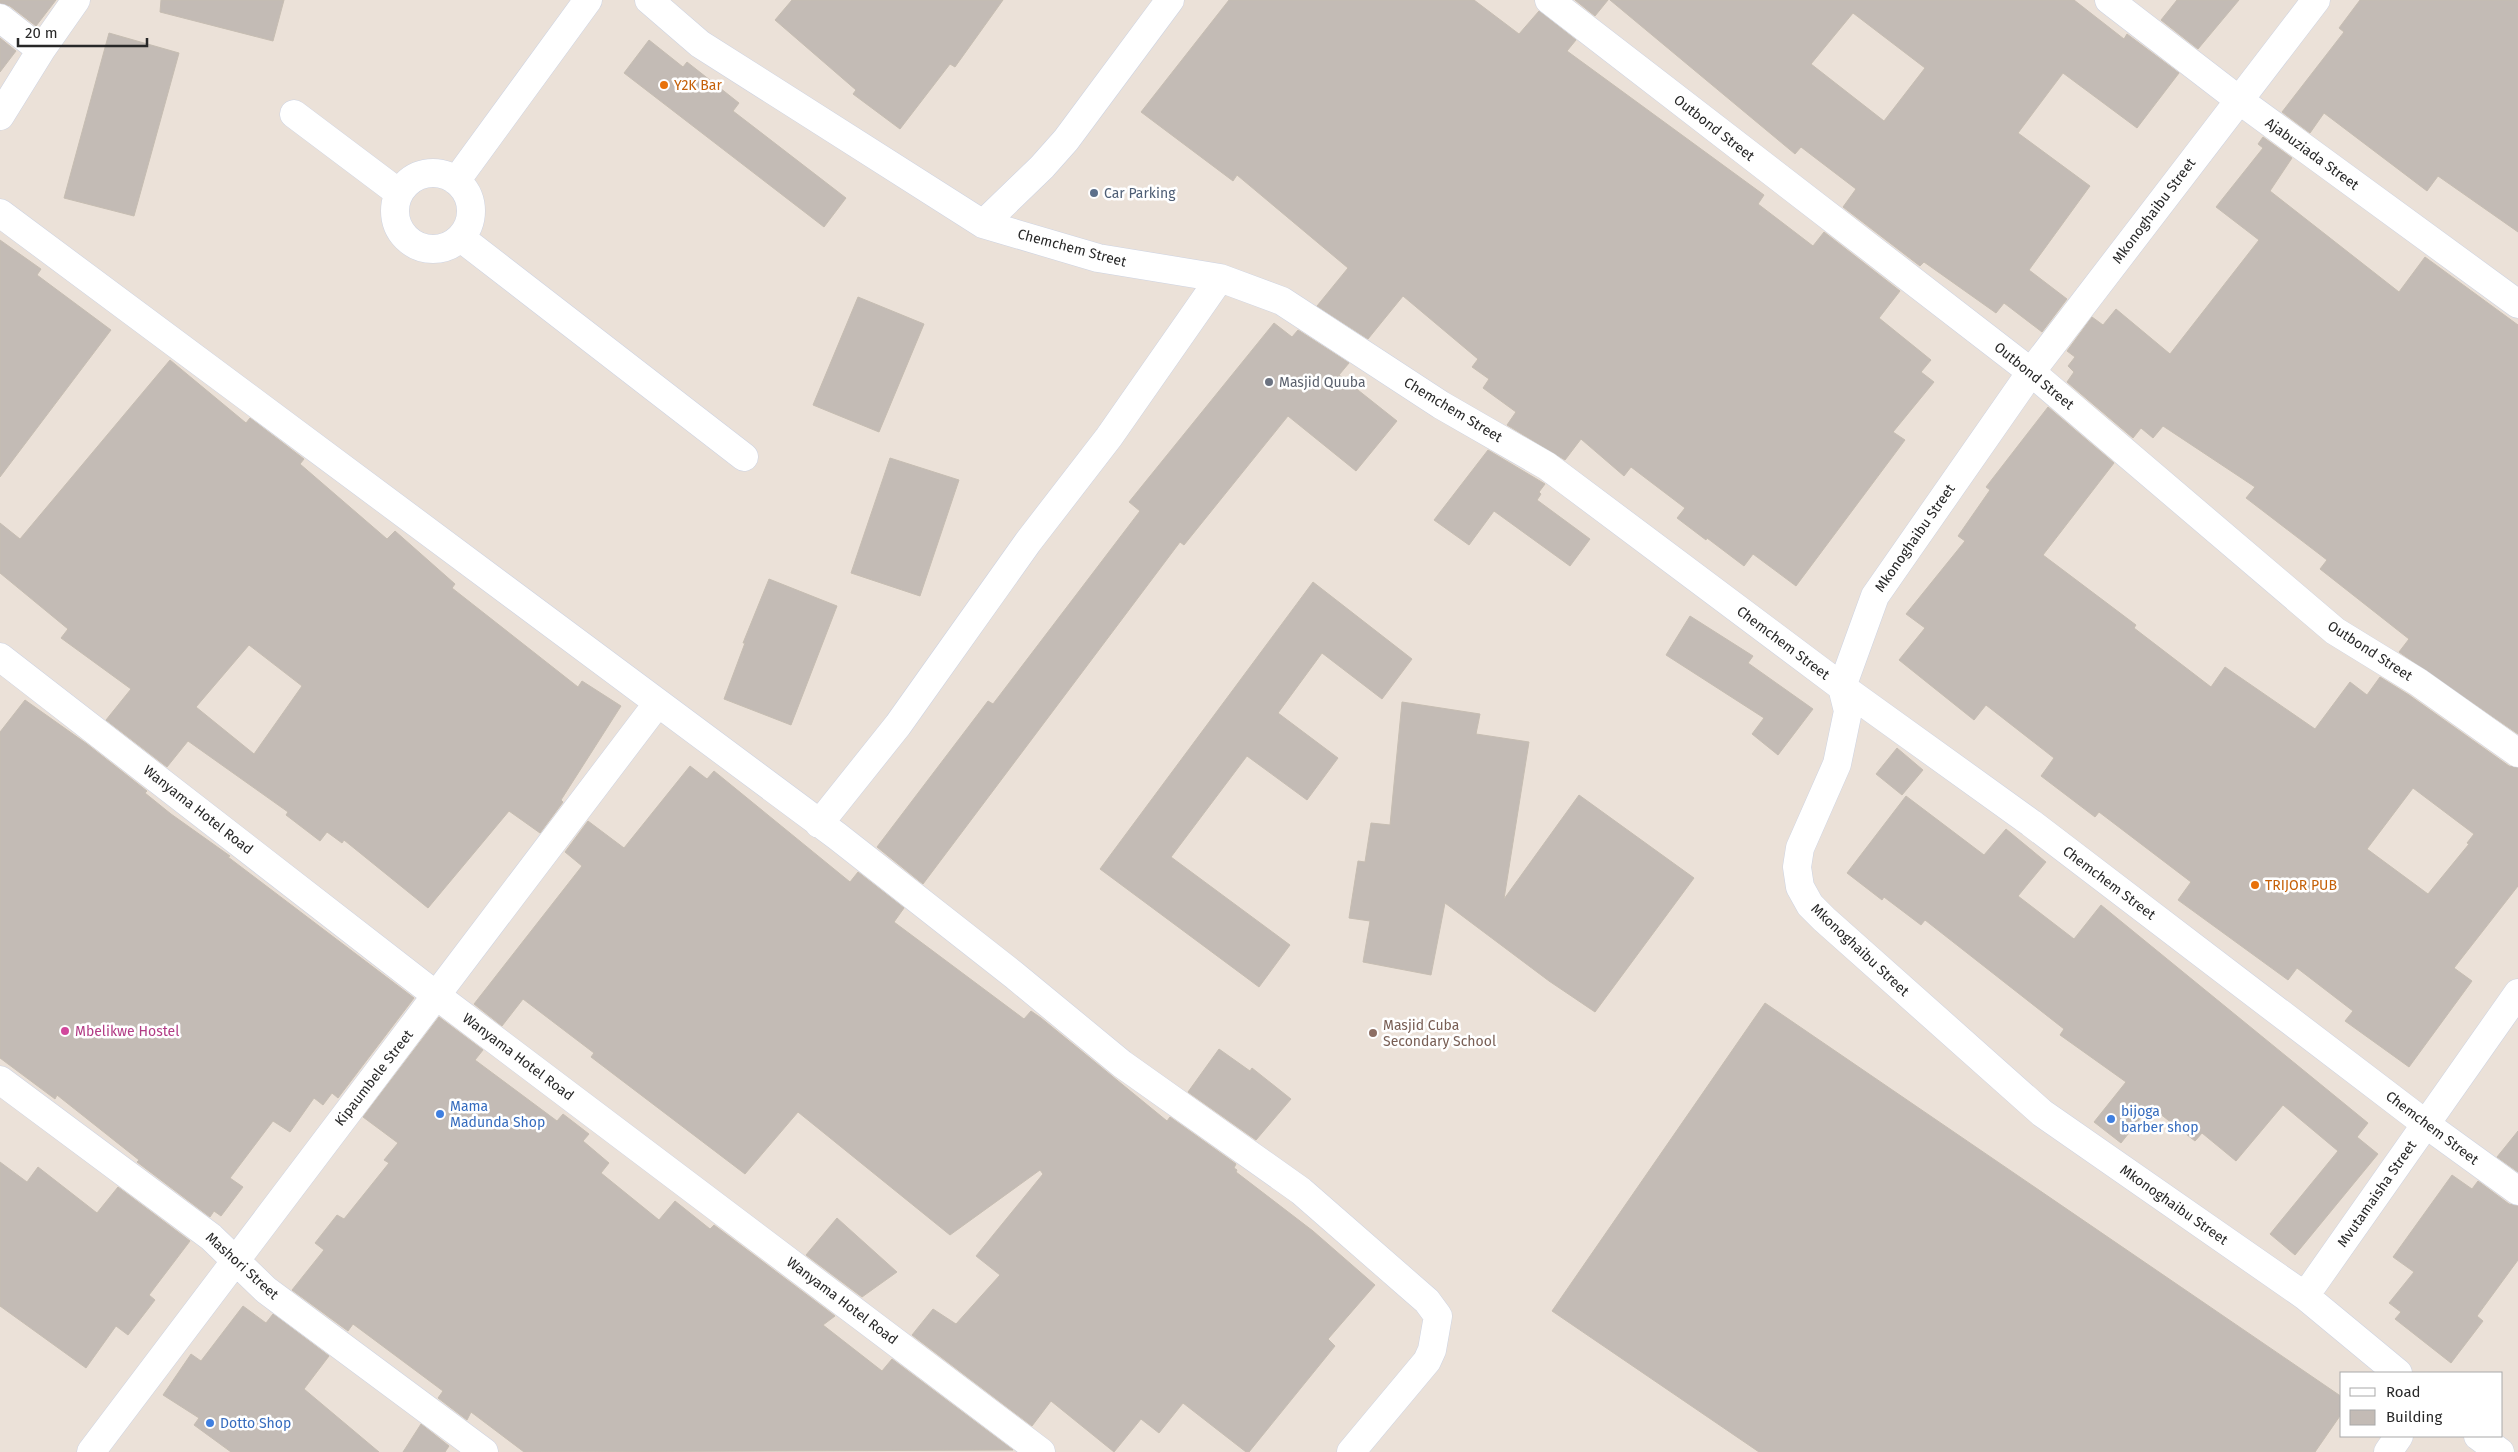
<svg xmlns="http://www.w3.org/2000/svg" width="2518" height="1452" font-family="'Fira Sans',sans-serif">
	<rect width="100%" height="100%" fill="#ebe1d8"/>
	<path fill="#c3bbb5" stroke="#c6bdb2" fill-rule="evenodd" d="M0,0h56l-20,26 -26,-20 -10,-3z
		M161,0h123l-11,41 -113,-29z
		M792,0h211l-48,67 -5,-3 -50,65 -47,-35 3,-4 -81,-70z
		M1229,0h245l45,34 20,-23 37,29 -9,11 197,144 -6,9 55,42 11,-14 76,59 -21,27 52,42 -10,12 13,10 -41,50 12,8 -109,146 -43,-32 -9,12 -37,-28 -1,2 -29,-22 8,-10 -54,-41 -7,9 -43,-37 -16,21 -58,-35 9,-13 -33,-24 6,-9 -17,-12 6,-8 -75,-63 -35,43 -51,-33 31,-38 -111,-93 -4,6 -92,-69z
		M1575,0h33l-13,16z
		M1610,0h464l50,39 3,-5 52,39 -42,55 -74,-55 -45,60 72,53 -61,84 38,29 -25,33 -38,-29 -8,10 -72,-51 -4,4 -77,-59 13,-18 -55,-42 -6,7zM1853,13l72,55 -41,53 -73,-57z
		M2177,0h62l-41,49 -37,-29z
		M2360,0h158v232l-80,-56 -11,15 -103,-78 -14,20 -28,-21 62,-80 -5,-4z
		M109,33l70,20 -45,163 -70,-18z
		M0,38l16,13 -16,21z
		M649,40l34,27 4,-5 52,41 -6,8 113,87 -22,29 -200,-154z
		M2263,137l29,21 -22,33 129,101 26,-35 93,68v409l-119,-82 10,-13 -89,-70 7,-9 -81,-62 9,-11 -92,-61 -10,12 -12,-10 -8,10 -66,-56 7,-10 -6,-6 7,-9 -8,-6 25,-34 11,8 13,-16 54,45 89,-114 -43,-33 47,-59 -5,-4z
		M0,240l41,29 -4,6 74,55 -111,147z
		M858,297l66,27 -45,108 -66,-27z
		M1274,323l18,14 6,-7 51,33 -10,12 58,46 -41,50 -68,-55 -104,129 -4,-3 -257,342 -46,-37 111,-146 5,3 147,-193 -11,-9z
		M170,360l76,63 4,-5 54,41 -4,5 87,75 8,-8 60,53 -3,4 126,99 4,-6 39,25 -60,94 2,2 -23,31 -31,-22 -81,97 -84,-68 -2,3 -15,-11 -7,9 -34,-26 2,-3 -100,-71 -21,26 -61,-47 25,-31 -70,-51 7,-9 -68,-56v-50l20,16zM249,645l53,41 -48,68 -58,-47z
		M2048,407l66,56 -71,92 93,70 -2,3 77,59 14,-20 90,62 35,-47 17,13 13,-18 29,18 100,71 9,2v118l-64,82 18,13 -63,86 -64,-46 8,-10 -56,-43 -9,12 -110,-80 13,-18 -92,-70 -4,5 -54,-41 13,-18 -68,-53 -12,15 -75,-60 26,-32 -19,-14 59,-73 -7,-5 32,-46 -4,-3zM2413,788l61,46 -7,9 2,1 -41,50 -61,-45z
		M1488,450l57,34 -6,8 2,2 -4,6 53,39 -20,27 -76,-55 -25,34 -35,-25z
		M890,458l69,22 -39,116 -69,-23z
		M769,579l68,27 -46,119 -67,-26 21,-56h-2z
		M1313,582l99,77 -30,40 -60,-46 -44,60 60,45 -31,42 -60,-44 -76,101 119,88 -31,42 -159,-118z
		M1690,616l63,40 -5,7 65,46 -35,46 -26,-21 12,-16 -98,-63z
		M25,700l62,44 60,47 -2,2 26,21 59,42 -2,1 186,141 -76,100 -6,-5 -9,12 -9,-7 -24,34 -17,-11 -43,57 13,9 -22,29 -7,-5 -4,6 -73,-55 2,-2 -82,-65 -2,4 -55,-41v-326z
		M1402,702l78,12 -4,20 53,8 -25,157 75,-104 115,83 -99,134 -46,-31 -104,-78 -14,72 -68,-13 7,-41 -21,-3 9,-57 7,1 6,-39 19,2z
		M1897,748l26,22 -21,25 -26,-21z
		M690,766l17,13 7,-8 136,111 8,-10 46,36 -10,14 130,97 7,-8 10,7 126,103 3,-4 66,47 -2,4 3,2 -1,2 77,59 62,54 -47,54 7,7 -86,106h-3l-63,-49 -24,30 -18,-14 -27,33 -63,-51 -19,25 -120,-91 21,-26 23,15 44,-49 -24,-19 67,-82 -3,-4 -90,65 -152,-123 -53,62 -154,-117 3,-4 -71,-54 -21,27 -28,-22 108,-138 -17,-14 23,-31 36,27z
		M1906,796l78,59 22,-26 40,33 -28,34 56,43 27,-34 267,218 -11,14 21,17 -83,101 -25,-21 68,-83 -55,-46 -47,56 -34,-28 -7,8 -45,-35 -29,37 -27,-21 32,-40 -66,-47 4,-6 -139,-109 -4,5 -37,-28 -2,3 -35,-27z
		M1765,1003l577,394v16l-27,39h-556l-207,-141z
		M439,1017l44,33 -8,10 82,61 6,-7 26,20 -6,7 26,22 -8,10 58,47 16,-19 35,28 4,-4 121,91 -12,9 59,46 10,-12 121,91 -489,2 -53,-40 -4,8 -29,-22 5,-7 -90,-67 -5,7 -56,-41 32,-40 -9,-7 22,-28 7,4 45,-56 -5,-3 14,-17 -35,-26z
		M1219,1049l31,22 2,-3 39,31 -35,41 -68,-48z
		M2518,1131v41l-21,-15z
		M0,1162l27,20 11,-15 59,46 21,-26 72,54 -41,54 6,5 -27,35 -12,-9 -30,42 -86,-62z
		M2452,1175l20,14 6,-8 31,23 9,2v54l-41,56 6,5 -32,42 -56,-44 6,-7 -12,-9 25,-31 -21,-15z
		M837,1218l60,54 -35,25 -56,-42z
		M243,1306l23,17 7,-9 56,42 -25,33 75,63h-148l-37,-27 5,-7 -36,-23 28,-41 10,7z
		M421,1424l28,22 -4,6h-42z"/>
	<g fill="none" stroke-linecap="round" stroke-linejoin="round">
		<g stroke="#cdd3e2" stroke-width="29">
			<path id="minor" d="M649,0l51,44 283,180 115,34 122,20 62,23 159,104 106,61 295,221 189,136 396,302 91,66
				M1549,0l482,372 304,259 83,51 100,71
				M2109,0l130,100 279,204
				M2316,0l-285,372 -156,224 -33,91 6,24 -11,53 -37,84 -3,19 3,20 10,18 14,14 218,194 263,183 93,77
				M0,18l41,32
				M294,114l105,79
				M0,116l41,-66 35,-50
				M395 211a38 38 0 1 1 76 0a38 38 0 1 1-76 0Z
				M456,181l132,-181
				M0,213l837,623 177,139 108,89 179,127 126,110 11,15 -6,34 -5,11 -76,91
				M983,224l59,-57 24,-27 104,-140
				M461,238l283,219
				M0,657l437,339 604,456
				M819,824l79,-99 130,-183 81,-105 111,-159
				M0,1080l211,157 55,53 218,162
				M2305,1296l213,-303
				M2478,1436l22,16
				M91,1452c187,-251 378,-498 566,-748
				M2388,1452l11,-16"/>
		</g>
		<use href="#minor" stroke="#fff" stroke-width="28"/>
	</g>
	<g fill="#e8710a" stroke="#fff" stroke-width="2">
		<circle cx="664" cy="85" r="5"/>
		<circle cx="2255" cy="885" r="5"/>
	</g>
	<circle fill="#5c6f8a" stroke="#fff" stroke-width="2" cx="1094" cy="193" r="5"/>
	<circle fill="#6b7280" stroke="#fff" stroke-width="2" cx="1269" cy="382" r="5"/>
	<circle fill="#d1479c" stroke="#fff" stroke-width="2" cx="65" cy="1031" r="5"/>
	<circle fill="#8d6e63" stroke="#fff" stroke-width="2" cx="1373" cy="1033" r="5"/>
	<g fill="#3f7fe0" stroke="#fff" stroke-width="2">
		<circle cx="440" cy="1114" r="5"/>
		<circle cx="2111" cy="1119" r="5"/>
		<circle cx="210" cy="1423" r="5"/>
	</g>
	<g text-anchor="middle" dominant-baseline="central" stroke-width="5" stroke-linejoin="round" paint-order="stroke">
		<g font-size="14" fill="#c56008" stroke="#fff" text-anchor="start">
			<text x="674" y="85">Y2K Bar</text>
			<text x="2265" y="885">TRIJOR PUB</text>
		</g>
		<g font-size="14" fill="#282828" stroke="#fff">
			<text transform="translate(1714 128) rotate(38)">Outbond Street</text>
			<text transform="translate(2312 154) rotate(36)">Ajabuziada Street</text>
			<text transform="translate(2154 211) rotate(-53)">Mkonoghaibu Street</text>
			<text transform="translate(1072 248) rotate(15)">Chemchem Street</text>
			<text transform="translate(2034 376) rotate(39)">Outbond Street</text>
			<text transform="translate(1453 410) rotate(31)">Chemchem Street</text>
			<text transform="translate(1915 538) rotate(-55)">Mkonoghaibu Street</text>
			<text transform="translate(1783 643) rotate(37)">Chemchem Street</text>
			<text transform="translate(2370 651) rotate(33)">Outbond Street</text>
			<text transform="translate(198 810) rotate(38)">Wanyama Hotel Road</text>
			<text transform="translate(2109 883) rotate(37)">Chemchem Street</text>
			<text transform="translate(1860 950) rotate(43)">Mkonoghaibu Street</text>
			<text transform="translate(518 1057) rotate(37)">Wanyama Hotel Road</text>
			<text transform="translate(374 1078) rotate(-52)">Kipaumbele Street</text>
			<text transform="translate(2432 1128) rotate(37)">Chemchem Street</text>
			<text transform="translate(2377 1194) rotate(-55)">Mvutamaisha Street</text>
			<text transform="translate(2174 1205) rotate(35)">Mkonoghaibu Street</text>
			<text transform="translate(242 1266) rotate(42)">Mashori Street</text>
			<text transform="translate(842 1301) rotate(37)">Wanyama Hotel Road</text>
		</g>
		<g font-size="14" fill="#4e5e75" stroke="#fff" text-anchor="start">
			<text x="1104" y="193">Car Parking</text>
		</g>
		<g font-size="14" fill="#5b616d" stroke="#fff" text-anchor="start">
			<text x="1279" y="382">Masjid Quuba</text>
		</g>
		<g font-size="14" fill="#785e54" stroke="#fff" text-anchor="start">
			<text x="1383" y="1025">Masjid Cuba<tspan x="1383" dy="16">Secondary School</tspan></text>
		</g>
		<g font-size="14" fill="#b23c85" stroke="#fff" text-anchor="start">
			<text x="75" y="1031">Mbelikwe Hostel</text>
		</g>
		<g font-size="14" fill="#366cbe" stroke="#fff" text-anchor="start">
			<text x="450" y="1106">Mama<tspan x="450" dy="16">Madunda Shop</tspan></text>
			<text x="2121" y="1111">bijoga<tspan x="2121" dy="16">barber shop</tspan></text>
			<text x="220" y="1423">Dotto Shop</text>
		</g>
	</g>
	<rect x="2340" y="1372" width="162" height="65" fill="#ffffff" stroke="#a9a9a9"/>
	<rect x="2350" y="1388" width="25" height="8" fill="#ffffff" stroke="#a9a9a9"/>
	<text x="2386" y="1397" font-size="15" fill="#282828">Road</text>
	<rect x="2350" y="1410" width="25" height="15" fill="#c3bbb5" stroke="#a9a9a9"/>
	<text x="2386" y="1422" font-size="15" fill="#282828">Building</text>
	<path d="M18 38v8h129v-8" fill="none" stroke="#282828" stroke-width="2.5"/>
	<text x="25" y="38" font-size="15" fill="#282828" stroke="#ffffff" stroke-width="4" paint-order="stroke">20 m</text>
</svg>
